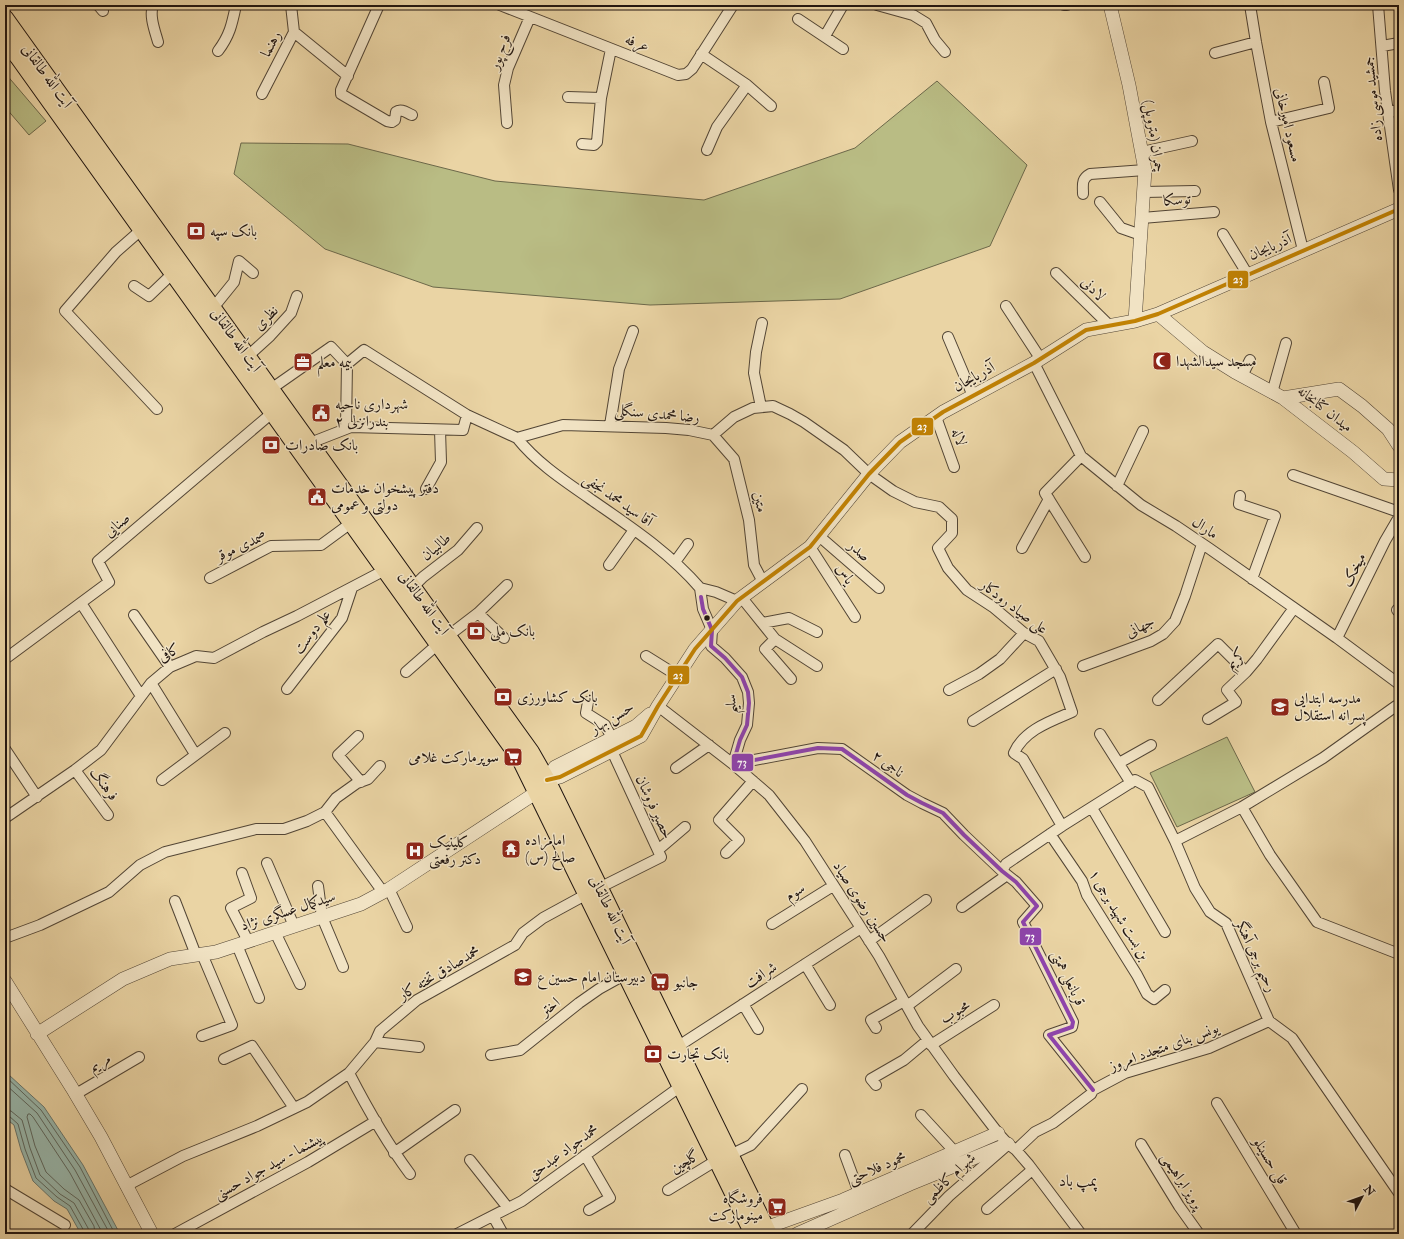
<svg xmlns="http://www.w3.org/2000/svg" width="1404" height="1239" font-family="'IM FELL Double Pica',Amiri,serif">
	<rect width="100%" height="100%" fill="#ead4a4"/>
	<filter id="stains"><feTurbulence type="fractalNoise" baseFrequency=".005" numOctaves="4"/><feColorMatrix values="0 0 0 0 .2 0 0 0 0 .09 0 0 0 0 .02 0 0 0 .5 -.17"/></filter>
	<radialGradient id="worn" r=".72"><stop offset=".6" stop-color="#630" stop-opacity="0"/><stop offset="1" stop-color="#630" stop-opacity=".3"/></radialGradient>
	<path fill="#b9bc84" stroke="#6c684a" d="M5,73l41,48 -17,14 -24,-28z
		M937,81l90,84 -37,81 -150,53 -190,6 -217,-18 -108,-38 -91,-75 7,-31 107,1 147,37 209,19 151,-52z
		M1227,737l28,55 -78,35 -27,-54z"/>
	<path fill="#98b7ac" stroke="#68766e" d="M5,1069l4,6 35,32 39,58 37,69h-39l-14,-25 -13,-8 -21,-20 -12,-31 -7,-25 -9,-7z"/>
	<g fill="none" stroke-linecap="round" stroke-linejoin="round">
		<path stroke="#5c665e" stroke-width="1" d="M5,1076l36,34 39,57 35,67
			M5,1084l32,29 38,57 35,64
			M5,1110l6,1 11,9 8,28 10,27 20,19 14,9 14,25 1,6
			M5,1115l4,1 9,8 7,25 11,29 21,19 13,9 14,25v3
			M95,1234l-1,-8 -15,-26 -15,-11 -18,-17 -11,-26 -8,-29 1,-3h2l3,3 37,56 33,61"/>
		<g stroke="#524535" stroke-width="12">
			<path id="minor" d="M98,5l5,6
				M153,5c-4,11 2,26 5,37
				M379,5l-38,85v4l46,27 5,1 3,-2 1,-8c5,-4 11,1 16,3
				M500,5l178,70 8,-1 6,-5 41,-64
				M877,5l36,10 13,8 9,17 10,12
				M1064,5h3
				M1250,5l6,37 15,80 32,128
				M1378,5l7,86 14,99
				M798,19l45,30
				M294,32l54,44
				M825,36l18,-31
				M1382,46l17,-3
				M218,51c12,-16 14,-27 18,-46
				M1215,53l41,-11
				M701,54l46,31 24,21
				M262,94l32,-62 -3,-27
				M568,97l33,1
				M1388,112l11,-2
				M1271,122l58,-14 -5,-26
				M507,123l-3,-38 4,-17 22,-51
				M582,144l12,1 3,-3 4,-44 10,-49
				M707,150l10,-23 30,-42
				M1142,152l50,-11
				M1144,192l51,-1
				M1083,194c0,-9 -2,-15 7,-20l55,-4
				M1100,202l21,26 20,7
				M1142,218l72,-6
				M141,230l-25,22 -51,59 92,98
				M1223,234l25,41
				M1056,273l54,53
				M134,286l15,10 23,-22
				M1006,306l34,52
				M213,308l21,-26 5,-21 14,12
				M948,337l25,59
				M248,356l22,-20 21,-23 6,-17
				M1034,363l47,93 60,49 35,21 34,23 127,89 62,46
				M347,364l17,-14 103,65 50,23 46,-13 103,3 23,2 24,5 21,-18 19,-9 20,-2 17,8 14,8 40,28 25,24 24,17 22,11 24,5 13,12v14l-14,15 10,20 19,22 26,17 31,26 15,8 21,36 12,35c-21,9 -48,18 -58,41l9,6 39,67
				M1242,376l8,-16
				M271,389l60,-42 16,17 -1,64
				M1272,393l14,-50
				M761,407l-7,-34 2,-21 6,-29
				M936,417l18,50
				M610,425l9,-56 14,-38
				M713,435l21,24 15,61 5,45 9,17
				M517,438c20,25 46,42 72,60 40,28 79,53 111,90
				M310,443l41,-16 112,3 4,-15
				M1081,456l-36,37 40,64
				M1293,475l106,37
				M1117,486l26,-55
				M426,489l15,-27 -1,-32
				M1240,496l-1,8 36,12 -23,63
				M819,536l60,52
				M810,547l45,70
				M1022,548l27,-49
				M675,562l13,-18
				M609,565l25,-35
				M210,578l61,-32 50,-1 30,-22
				M413,587l10,-10 35,-27 19,-22
				M700,588l3,21 9,21 -1,16 14,12 17,19 6,15 1,11 -2,22 -7,15 -7,24 85,-16 24,1 65,46 15,8 21,10 21,22 38,36 14,11 21,24 -14,16 50,100 -1,5 -23,8 44,55
				M700,588l16,4 21,9
				M742,598l33,41 42,27
				M81,603l60,93
				M1399,608l-2,2 2,2
				M478,613l26,25
				M134,615l36,52
				M762,623l27,-5 28,14
				M448,636l30,-23 29,-28
				M1337,638l48,-97 14,-24
				M775,639l-10,10 26,30
				M646,656l32,20
				M5,659l104,-77 -11,-21 174,-148
				M1083,666l68,-25 12,-7 12,-13 10,-25 17,-52
				M406,672l32,-28
				M151,683l44,71
				M287,689l55,-71 10,-30
				M949,690l30,-16 21,-15 24,-26
				M1158,700l60,-56 28,28
				M588,702l-2,11 19,12 7,13
				M658,706l75,58 36,31 36,46 74,115 39,70 36,50 44,57 10,11 8,6 13,15 52,69
				M1208,719l28,-17 -9,-12 19,-18 11,-13 37,-51
				M973,721l83,-52
				M1100,734l31,49
				M358,736l-20,19 23,27
				M5,749l32,48
				M1119,763l32,-18
				M380,766l-12,13 -11,4 -21,15 -11,14 58,80
				M676,768l33,-23
				M75,770l33,45
				M162,780l63,-47
				M1242,807l28,48 47,67 82,32
				M1092,808l73,124
				M5,818l70,-48 26,-20 50,-67 19,-16 26,-11 18,2 49,-26 34,-16 88,-46
				M1050,834l32,47 5,14 50,80 10,19 7,5 11,-9
				M1175,841l67,-34 81,-49 73,-52
				M658,850l27,-23
				M726,853l13,-13 -20,-20 34,-39
				M267,863l27,63
				M1002,871l4,-7 56,-38 73,-46 13,7 27,54 20,47 15,24 16,11 43,98 23,17 107,155
				M242,873l9,25 -20,10 17,33
				M318,886l4,31 21,50
				M599,888l62,-31 -49,-106
				M389,889l18,38
				M175,901l21,54
				M962,907l45,-32
				M772,924l61,-38
				M275,932l25,52
				M5,938l35,-13 69,-33 31,-27 25,-13 91,-23h28l23,-8 18,-9
				M869,941l57,-41
				M237,945l22,53
				M805,964l25,41
				M743,1004l15,25
				M907,1006l49,-37
				M876,1028l-5,-8 33,-19
				M202,1036l30,-11 -30,-71
				M375,1042l44,5
				M931,1045l63,-40
				M677,1047l184,-119
				M491,1055l29,-5 59,-47 20,-14 27,-15
				M224,1059l28,-13 42,62
				M349,1073c18,35 38,70 61,101
				M876,1085l-5,-6 33,-19 24,-20
				M76,1094l63,-37
				M1217,1103l79,131
				M921,1115l34,37
				M1141,1144l38,62 20,28
				M1016,1150l19,-18 18,-9 38,-29 2,-4 32,-17 84,-25 60,-27
				M394,1153l61,-43
				M585,1155l25,43 -21,12
				M730,1155l21,-10 51,-56
				M845,1155l14,38
				M470,1160l38,48
				M126,1186l57,-30 74,-30 50,-24 42,-29 26,-31 5,-11 37,-31 98,-55 8,-12 20,-15 44,-24
				M5,1189l60,36
				M668,1190l49,-30
				M987,1209l45,-39
				M493,1216l10,18
				M175,1234l133,-72 68,-41
				M457,1234l65,-33 159,-115
				M912,1234l37,-38 55,-48"/>
		</g>
		<g stroke="#524535" stroke-width="14">
			<path id="tertiary" d="M1110,5l19,80 16,85 -10,151
				M1158,314l45,38 32,20 48,26
				M1399,446l-11,-17 -26,-23 -23,-17 -56,9 70,54 31,27 15,1
				M547,780l13,-3 81,-41 17,-30 37,-57 42,-48 73,-54 59,-73 31,-32 43,-30 91,-49 52,-33 49,-9 23,-7 241,-105
				M5,981l67,107 29,49 51,97
				M37,1034l86,-55 47,-20 46,-7 145,-48 28,-15 148,-97 10,-12 8,-13 81,-41 14,-12
				M765,1228l78,-28 155,-67
				M797,1234l113,-50 98,-40"/>
		</g>
		<g stroke="#201510" stroke-width="18">
			<path id="primary" d="M5,18l526,734 16,28 222,454
				M5,43l13,14 502,702 233,475"/>
		</g>
		<use href="#minor" stroke="#f1e3c4" stroke-width="10"/>
		<use href="#tertiary" stroke="#f1e3c4" stroke-width="13"/>
		<use href="#primary" stroke="#ead4a4" stroke-width="16"/>
		<g stroke="#f1e3c4" stroke-width="7">
			<path id="bus-1" d="M701,597l2,12 9,21 -1,16 14,12 17,19 6,15 1,11 -2,22 -7,15 -7,24 85,-16 24,1 65,46 15,8 21,10 21,22 38,36 14,11 21,24 -14,16 50,100 -1,5 -23,8 44,55"/>
		</g>
		<g stroke="#f1e3c4" stroke-width="7">
			<path id="bus-2" d="M547,780l13,-3 81,-41 17,-30 37,-57 42,-48 73,-54 59,-73 31,-32 43,-30 91,-49 52,-33 49,-9 23,-7 241,-105"/>
		</g>
		<use href="#bus-1" stroke="#8e44ad" stroke-width="4"/>
		<use href="#bus-2" stroke="#c18204" stroke-width="4"/>
	</g>
	<defs>
		<g id="bank-square" transform="scale(1)"><rect x="-9" y="-9" width="18" height="18" rx="4" fill="#8f2418" stroke="#f1e3c4"/><path d="M-6-4H6V4H-6ZM0-2.3a2.3 2.3 0 1 0 0 4.6a2.3 2.3 0 1 0 0-4.6Z" fill="#fff"/></g>
		<g id="mosque-square" transform="scale(1)"><rect x="-9" y="-9" width="18" height="18" rx="4" fill="#8f2418" stroke="#f1e3c4"/><path d="M3.5-4.9A6 6 0 1 0 3.5 4.9A5 5 0 1 1 3.5-4.9Z" fill="#fff"/></g>
		<g id="office-square" transform="scale(1)"><rect x="-9" y="-9" width="18" height="18" rx="4" fill="#8f2418" stroke="#f1e3c4"/><path d="M-6-3h4V-5.5h4V-3h4V5H-6ZM-1-4.5V-3h2v-1.5ZM-6 0V1H6V0Z" fill="#fff"/></g>
		<g id="civic-square" transform="scale(1)"><rect x="-9" y="-9" width="18" height="18" rx="4" fill="#8f2418" stroke="#f1e3c4"/><path d="M-.6-6.5H3V-4.5H.6V-3L4-1V1h2V6H-6V1h2V-1L-.6-3ZM-1.2 2.5V6h2.4V2.5Z" fill="#fff"/></g>
		<g id="school-square" transform="scale(1)"><rect x="-9" y="-9" width="18" height="18" rx="4" fill="#8f2418" stroke="#f1e3c4"/><path d="M0-5L7-2L0 1L-7-2ZM-4 1L0 2.5L4 1V4Q0 6-4 4Z" fill="#fff"/></g>
		<g id="supermarket-square" transform="scale(1)"><rect x="-9" y="-9" width="18" height="18" rx="4" fill="#8f2418" stroke="#f1e3c4"/><path d="M-6-5.5h2.5l.6 2H6L4.5 2H-2.5L-4.4-4H-6ZM-1.5 3.2a1.3 1.3 0 1 0 .1 0ZM3 3.2a1.3 1.3 0 1 0 .1 0Z" fill="#fff"/></g>
		<g id="temple-square" transform="scale(1)"><rect x="-9" y="-9" width="18" height="18" rx="4" fill="#8f2418" stroke="#f1e3c4"/><path d="M0-6L5-2H3V0L6.5 2.5H4V6H1.5V3h-3V6H-4V2.5H-6.5L-3 0V-2H-5Z" fill="#fff"/></g>
		<g id="hospital-square" transform="scale(1)"><rect x="-9" y="-9" width="18" height="18" rx="4" fill="#8f2418" stroke="#f1e3c4"/><path d="M-5-5h3v3.5h4V-5h3V5h-3V1.5h-4V5h-3Z" fill="#fff"/></g>
	</defs>
	<g fill-rule="evenodd">
		<use href="#bank-square" x="196" y="231"/>
		<use href="#mosque-square" x="1162" y="361"/>
		<use href="#office-square" x="303" y="362"/>
		<use href="#civic-square" x="321" y="413"/>
		<use href="#bank-square" x="271" y="445"/>
		<use href="#civic-square" x="317" y="497"/>
		<use href="#bank-square" x="476" y="631"/>
		<use href="#bank-square" x="503" y="697"/>
		<use href="#school-square" x="1280" y="707"/>
		<use href="#supermarket-square" x="513" y="757"/>
		<use href="#temple-square" x="511" y="849"/>
		<use href="#hospital-square" x="415" y="851"/>
		<use href="#school-square" x="523" y="977"/>
		<use href="#supermarket-square" x="660" y="982"/>
		<use href="#bank-square" x="653" y="1054"/>
		<use href="#supermarket-square" x="777" y="1207"/>
	</g>
	<circle fill="#201510" stroke="#f1e3c4" stroke-width="1.5" cx="707" cy="618" r="3.5"/>
	<g text-anchor="middle" dominant-baseline="central" stroke-width="3" stroke-linejoin="round" paint-order="stroke">
		<g font-size="15" fill="#201510" stroke="#f1e3c4">
			<text transform="translate(637 43) rotate(20)">عرفه</text>
			<text transform="translate(271 44) rotate(-62)">رهنما</text>
			<text transform="translate(500 52) rotate(-69)">فرح پور</text>
			<text transform="translate(47 76) rotate(54)">آیت الله طالقانی</text>
			<text transform="translate(1373 99) rotate(-96)">جمشید موسی زاده</text>
			<text transform="translate(1288 125) rotate(77)">مسعود امیرخانی</text>
			<text transform="translate(1154 136) rotate(81)">چمران (متروپل)</text>
			<text transform="translate(1177 200) rotate(-5)">توسکا</text>
			<text transform="translate(1270 247) rotate(-23)">آذربایجان</text>
			<text transform="translate(1093 289) rotate(45)">لادنی</text>
			<text transform="translate(266 318) rotate(-46)">نظری</text>
			<text transform="translate(236 340) rotate(54)">آیت الله طالقانی</text>
			<text transform="translate(974 377) rotate(-29)">آذربایجان</text>
			<text transform="translate(1325 409) rotate(38)">میدان کتابخانه</text>
			<text transform="translate(657 414) rotate(5)">رضا محمدی سنگلی</text>
			<text transform="translate(959 437) rotate(70)">لاله</text>
			<text transform="translate(618 500) rotate(35)">آقا سید محمد نجفی</text>
			<text transform="translate(760 502) rotate(78)">متین</text>
			<text transform="translate(117 525) rotate(-40)">صنایی</text>
			<text transform="translate(1205 528) rotate(34)">مارال</text>
			<text transform="translate(241 546) rotate(-25)">صمدی موقر</text>
			<text transform="translate(436 547) rotate(-40)">طالبیان</text>
			<text transform="translate(859 551) rotate(41)">صدر</text>
			<text transform="translate(1354 570) rotate(-63)">میخک</text>
			<text transform="translate(845 574) rotate(57)">یاس</text>
			<text transform="translate(424 603) rotate(54)">آیت الله طالقانی</text>
			<text transform="translate(1014 607) rotate(37)">علی صیاد رودکار</text>
			<text transform="translate(1140 627) rotate(-26)">جهانی</text>
			<text transform="translate(312 632) rotate(-53)">علم دوست</text>
			<text transform="translate(169 653) rotate(-29)">کافی</text>
			<text transform="translate(1236 659) rotate(-47)">کریم</text>
			<text transform="translate(731 704) rotate(-91)">سلیم</text>
			<text transform="translate(612 718) rotate(-31)">حسن بهار</text>
			<text transform="translate(888 764) rotate(36)">ناجی ۲</text>
			<text transform="translate(104 784) rotate(53)">فرهنگ</text>
			<text transform="translate(654 807) rotate(65)">حصیر فروشان</text>
			<text transform="translate(795 892) rotate(-32)">سوم</text>
			<text transform="translate(862 902) rotate(57)">حسین رضوی صیاد</text>
			<text transform="translate(610 910) rotate(64)">آیت الله طالقانی</text>
			<text transform="translate(288 911) rotate(-18)">سیدکمال عسگری نژاد</text>
			<text transform="translate(1119 915) rotate(59)">بن بست شهید برجی ۱</text>
			<text transform="translate(1256 956) rotate(65)">رحیم برجی آهنگر</text>
			<text transform="translate(439 973) rotate(-31)">محمدصادق تخته کار</text>
			<text transform="translate(761 975) rotate(-33)">شرافت</text>
			<text transform="translate(1068 978) rotate(64)">قربانعلی همتی</text>
			<text transform="translate(550 1007) rotate(-39)">اختر</text>
			<text transform="translate(955 1012) rotate(-32)">محبوب</text>
			<text transform="translate(1164 1047) rotate(-20)">یونس بنای متجدد امروز</text>
			<text transform="translate(100 1063) rotate(-31)">مریم</text>
			<text transform="translate(563 1152) rotate(-36)">محمدجواد عبدحق</text>
			<text transform="translate(1270 1161) rotate(59)">قلی حسینلو</text>
			<text transform="translate(685 1162) rotate(-31)">گلچین</text>
			<text transform="translate(269 1166) rotate(-29)">پیشنما - سید جواد حسنی</text>
			<text transform="translate(877 1168) rotate(-23)">محمود فلاحتی</text>
			<text transform="translate(949 1178) rotate(-43)">شهرام کاظمی</text>
			<text transform="translate(1182 1181) rotate(57)">پرویز ابراهیمی</text>
		</g>
		<g font-size="15" fill="#201510" stroke="#f1e3c4" text-anchor="start">
			<text x="210" y="231">بانک سپه</text>
			<text x="1176" y="361">مسجد سیدالشهدا</text>
			<text x="317" y="362">بیمه معلم</text>
			<text x="335" y="404">شهرداری ناحیه<tspan x="335" dy="17">۲ بندرانزلی</tspan></text>
			<text x="285" y="445">بانک صادرات</text>
			<text x="331" y="488">دفتر پیشخوان خدمات<tspan x="331" dy="17">دولتی و عمومی</tspan></text>
			<text x="490" y="631">بانک ملی</text>
			<text x="517" y="697">بانک کشاورزی</text>
			<text x="1294" y="698">مدرسه ابتدایی<tspan x="1294" dy="17">پسرانه استقلال</tspan></text>
			<text x="499" y="757" text-anchor="end">سوپرمارکت غلامی</text>
			<text x="525" y="840">امامزاده<tspan x="525" dy="17">صالح (س)</tspan></text>
			<text x="429" y="842">کلینیک<tspan x="429" dy="17">دکتر رفعتی</tspan></text>
			<text x="537" y="977">دبیرستان امام حسین ع</text>
			<text x="674" y="982">جانبو</text>
			<text x="667" y="1054">بانک تجارت</text>
			<text x="763" y="1198" text-anchor="end">فروشگاه<tspan x="763" dy="17">مینومارکت</tspan></text>
		</g>
		<g font-size="16" fill="#201510" stroke="#f1e3c4">
			<text x="1078" y="1181">پمپ باد</text>
		</g>
	</g>
	<g stroke="#f1e3c4" stroke-width="1.5">
		<rect x="1227" y="270" width="22" height="19" rx="4" fill="#c18204"/>
		<rect x="911" y="417" width="23" height="19" rx="4" fill="#c18204"/>
		<rect x="667" y="665" width="23" height="20" rx="4" fill="#c18204"/>
		<rect x="731" y="753" width="23" height="19" rx="4" fill="#8e44ad"/>
		<rect x="1019" y="927" width="23" height="19" rx="4" fill="#8e44ad"/>
	</g>
	<g font-size="11" text-anchor="middle" font-weight="bold" fill="#fff">
		<text x="1238" y="283">23</text>
		<text x="922" y="430">23</text>
		<text x="678" y="679">23</text>
		<text x="742" y="766">73</text>
		<text x="1030" y="940">73</text>
	</g>
	<rect width="1404" height="1239" fill="none" stroke="#ead4a4" stroke-width="20"/>
	<rect x="6" y="6" width="1392" height="1227" fill="none" stroke="#201510" stroke-width="2"/>
	<rect x="10" y="10" width="1384" height="1219" fill="none" stroke="#201510"/>
	<g transform="translate(1362 1197) rotate(49)" stroke="#f1e3c4" stroke-width="3" paint-order="stroke">
	<path d="M0-3L7 15L0 10L-7 15Z" fill="#201510"/>
	<text y="-6" font-size="11" font-weight="bold" text-anchor="middle" fill="#201510">N</text>
	</g>
	<rect width="100%" height="100%" filter="url(#stains)"/>
	<rect width="100%" height="100%" fill="url(#worn)"/>
</svg>
